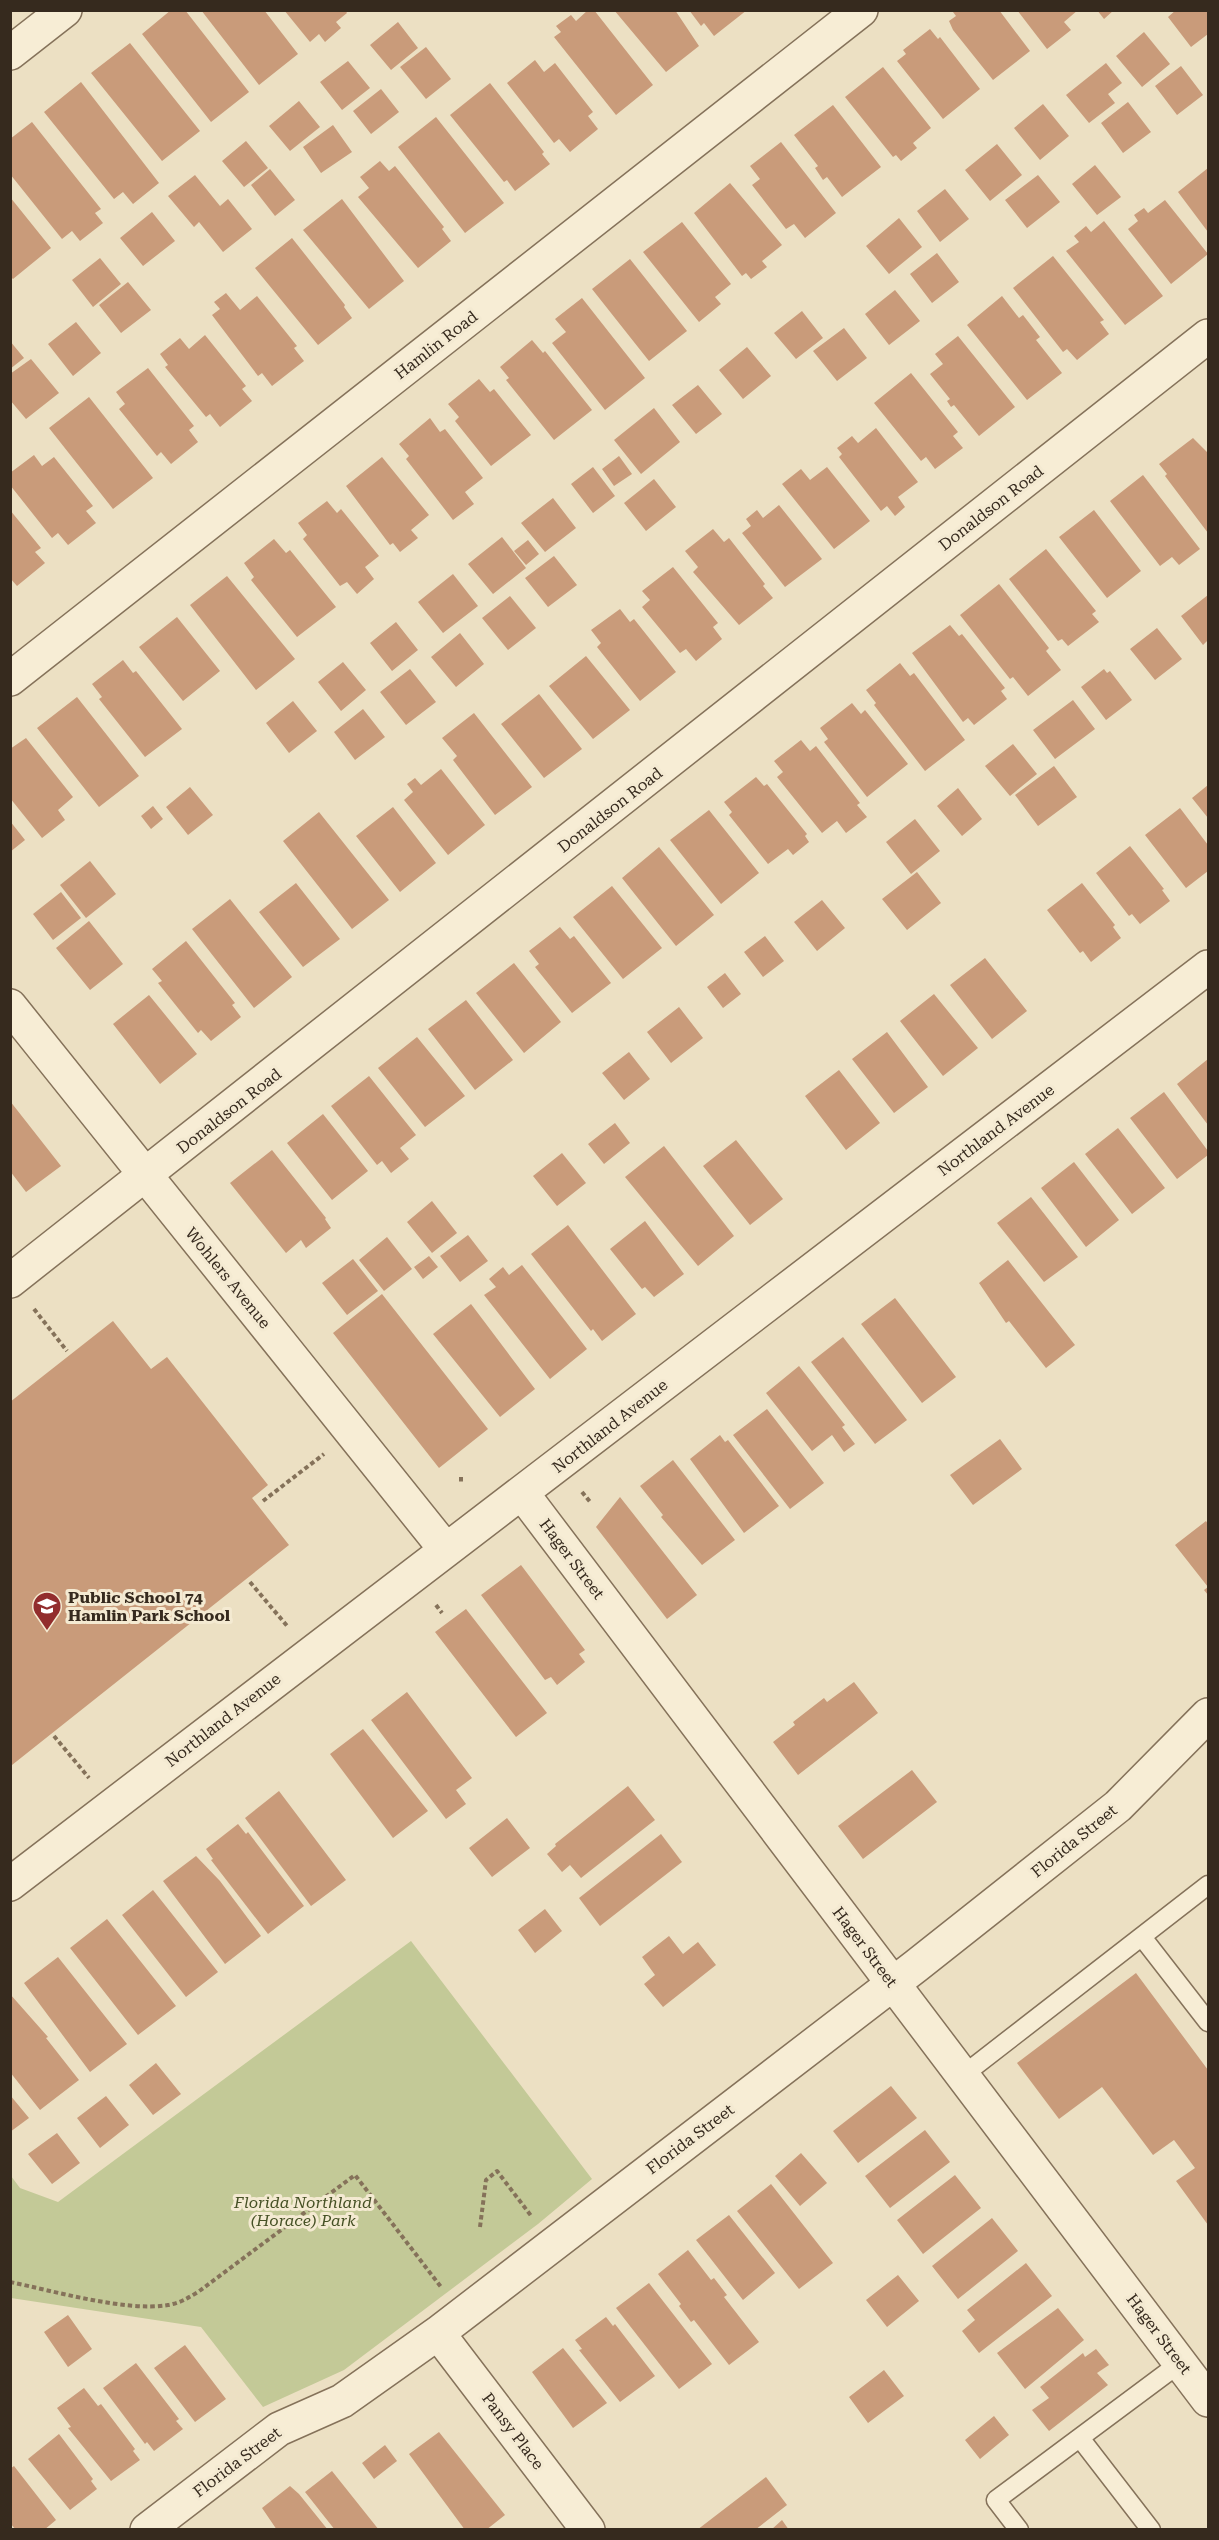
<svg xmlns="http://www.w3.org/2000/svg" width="1219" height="2540" font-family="'Roboto Serif',serif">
	<rect width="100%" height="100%" fill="#ece0c3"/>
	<path fill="#c3c997" d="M411,1941l181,238 -54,45 -194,146 -81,37 -62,-80 -190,-29v-122l9,12 38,14z"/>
	<path fill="#c99b7a" d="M171,10h14l64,82 -38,30 -69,-88z
		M201,10h63l34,44 -39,31z
		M284,10h61l2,3 -11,9 5,6 -16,14 -6,-8 -9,8z
		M588,10h6l59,75 -37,30 -62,-78 7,-5 -5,-6 15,-11 5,6z
		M614,10h61l24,36 -33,26z
		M689,10h58l-33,26 -10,-13 -3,3z
		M955,10h44l31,41 -37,29 -40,-50 -4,-9 7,-5 -3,-4z
		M1017,10h61l-14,12 7,8 -24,19z
		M1097,10h17l-10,9z
		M1176,10h32v24l-17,13 -23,-30z
		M398,22l20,26 -27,22 -21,-25z
		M930,29l8,10 2,-2 40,52 -37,30 -46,-58 9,-7 -3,-4z
		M1144,32l26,32 -28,23 -26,-31z
		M130,43l70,88 -38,30 -71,-88z
		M426,47l25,32 -25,20 -26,-32z
		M535,60l9,12 11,-9 38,49 -5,4 10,13 -28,23 -11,-13 -5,4 -47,-60z
		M348,61l22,27 -28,22 -22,-28z
		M1106,63l16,20 -14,11 7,9 -26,20 -23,-28z
		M1181,66l22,29 -26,20 -22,-29z
		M883,67l48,61 -18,15 4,5 -16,13 -5,-6 -3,2 -48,-60z
		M81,82l78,101 -26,21 -10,-12 -9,7 -70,-87z
		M490,83l54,69 -2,2 8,10 -35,27 -8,-11 -3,2 -54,-67z
		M381,89l18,23 -28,22 -18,-23z
		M299,101l21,26 -30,24 -21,-25z
		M1128,102l23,30 -28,21 -22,-30z
		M1043,104l26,32 -29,24 -26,-32z
		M833,105l48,62 -39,30 -15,-20 -4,3 -8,-12 3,-2 -24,-31z
		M436,117l68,86 -39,30 -67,-86z
		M32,122l69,87 -6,4 8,10 -23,18 -8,-10 -10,8 -52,-65v-35z
		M333,125l19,27 -31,21 -18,-26z
		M246,141l22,27 -24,19 -22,-26z
		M781,142l55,71 -31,25 -11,-14 -8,5 -34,-44 8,-6 -10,-13z
		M997,144l25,31 -32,26 -25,-31z
		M380,161l9,10 6,-5 49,61 -2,2 9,12 -33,27 -60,-71 11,-9 -9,-11z
		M1095,165l26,32 -24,18 -25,-31z
		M1208,168v64l-30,-40z
		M270,169l25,31 -20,16 -24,-31z
		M195,175l25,31 8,-7 24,30 -29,23 -24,-30 -5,5 -26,-31z
		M1038,175l22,27 -33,26 -22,-28z
		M730,183l52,62 -20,16 5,6 -16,12 -5,-6 -4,3 -48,-63z
		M945,189l24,30 -29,23 -23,-31z
		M10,197l41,51 -38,31 -3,-3z
		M342,199l62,82 -35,28 -66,-79z
		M1165,200l43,54 -37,30 -43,-55 10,-8 -4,-6 10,-7 4,5z
		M152,212l23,29 -32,25 -23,-28z
		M899,218l23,29 -33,27 -23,-28z
		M1104,221l59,75 -38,29 -59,-74 13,-9 -5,-6 12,-10 5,6z
		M682,222l49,62 -16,13 6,7 -22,18 -56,-70z
		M292,238l53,67 -1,2 8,11 -34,27 -63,-77z
		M937,253l22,29 -27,21 -22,-29z
		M1053,256l51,64 -4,2 9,12 -32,26 -10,-11 -4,3 -50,-64z
		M100,258l21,26 -28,23 -21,-27z
		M630,259l57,72 -38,30 -57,-72z
		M128,282l23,28 -30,23 -22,-28z
		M895,290l25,31 -31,24 -24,-31z
		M226,293l14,17 17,-14 40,50 -3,2 10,13 -32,25 -10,-13 -4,3 -46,-61 8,-6 -6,-7z
		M1002,296l17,22 4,-3 17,22 -4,3 26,33 -35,27 -60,-75z
		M582,298l63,80 -40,32 -53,-67 14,-11 -11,-13z
		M802,311l21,27 -27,21 -22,-26z
		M76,322l25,31 -28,23 -25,-32z
		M844,328l23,30 -30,23 -24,-30z
		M205,335l41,51 -4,3 10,12 -32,26 -10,-13 -4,3 -41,-50 3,-2 -8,-11 20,-16 9,11z
		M958,336l57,71 -36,29 -25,-31 -3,2 -4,-6 3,-2 -20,-25 13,-10 -8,-10z
		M532,340l11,13 2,-2 47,59 -38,30 -48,-60 3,-2 -9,-11z
		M10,341l14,17 -14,11z
		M747,347l24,29 -28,23 -24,-29z
		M31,359l28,34 -33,26 -16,-19v-26z
		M148,368l46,58 -5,4 9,12 -27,22 -10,-12 -4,4 -38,-47 6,-5 -9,-12z
		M911,373l47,59 -5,4 10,12 -28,21 -9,-12 -5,4 -47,-58z
		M479,379l11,13 4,-3 37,46 -40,31 -36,-45 4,-4 -11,-13z
		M698,385l24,29 -26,20 -24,-29z
		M89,397l64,81 -40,31 -64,-81z
		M654,408l26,34 -39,32 -27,-34z
		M430,418l10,14 5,-3 38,49 -18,14 9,12 -21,16 -47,-61 3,-3 -10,-12z
		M876,428l42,54 -20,15 7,10 -10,9 -8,-10 -6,5 -42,-54 3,-3 -5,-6 15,-12 6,7z
		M1193,438l15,15v80l-43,-57 2,-2 -8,-10z
		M34,455l8,11 12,-9 39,49 -7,5 10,12 -28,22 -10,-12 -6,5 -42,-53v-12z
		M619,456l13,18 -18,12 -12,-17z
		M382,457l47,58 -18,15 7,8 -18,14 -7,-9 -3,2 -44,-59z
		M593,467l22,29 -22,17 -22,-29z
		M827,467l43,54 -36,28 -52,-65 19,-15 9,11z
		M1143,475l57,74 -21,16 -7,-8 -12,9 -50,-65z
		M654,479l22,28 -30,24 -22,-28z
		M553,498l23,30 -31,24 -24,-29z
		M327,501l10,12 4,-4 38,47 -14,11 9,12 -17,15 -10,-12 -7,4 -37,-47 4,-4 -9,-12z
		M779,505l43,54 -37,28 -43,-54 9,-7 -5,-7 11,-9 6,8z
		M10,510l31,38 -6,4 10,11 -28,23 -7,-8z
		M1094,510l47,61 -34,27 -48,-61z
		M713,529l11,13 5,-4 36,46 -2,2 10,12 -34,27 -46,-53 5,-5 -13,-16z
		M502,537l24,31 -33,26 -25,-30z
		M274,539l12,14 4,-3 46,57 -39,30 -46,-57 3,-3 -10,-14z
		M528,540l11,14 -13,11 -12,-14z
		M1046,549l50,62 -4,3 7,8 -31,24 -6,-7 -4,2 -49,-62z
		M554,556l23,29 -29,22 -23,-29z
		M673,567l45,56 -5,4 9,12 -26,22 -10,-12 -6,4 -38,-46 8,-7 -8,-9z
		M453,574l25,32 -35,27 -25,-31z
		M227,576l68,83 -39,31 -66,-85z
		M999,584l50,64 -3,3 15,19 -33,26 -15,-19 -3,2 -50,-64z
		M1208,595v45l-5,5 -22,-29z
		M510,596l26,32 -28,22 -26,-32z
		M620,609l10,13 4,-3 42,53 -36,29 -43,-54 4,-4 -10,-13z
		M177,617l43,54 -37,30 -44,-54z
		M396,622l22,28 -26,21 -22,-28z
		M950,625l9,11 3,-2 43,54 -4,3 6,8 -33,26 -6,-7 -5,4 -51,-69z
		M1157,628l25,31 -27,21 -25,-31z
		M460,633l24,31 -28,23 -25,-30z
		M586,656l44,54 -37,29 -44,-53z
		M123,660l10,13 3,-2 46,58 -37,28 -46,-58 3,-2 -10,-13z
		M343,662l23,28 -25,21 -23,-29z
		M900,663l10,13 4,-3 51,67 -40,31 -51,-66 2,-2 -10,-13z
		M410,669l26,33 -30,23 -26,-33z
		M1104,669l3,4 3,-2 22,29 -26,20 -25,-33z
		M539,694l43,55 -38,29 -43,-54z
		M77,697l62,79 -40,31 -62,-79z
		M1073,700l22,29 -40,30 -22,-29z
		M293,701l24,30 -28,22 -23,-30z
		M852,703l9,11 4,-4 43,54 -41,33 -43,-55 4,-3 -8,-11z
		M363,709l22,28 -30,23 -21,-28z
		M474,713l58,74 -37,28 -42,-55 4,-4 -15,-18z
		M26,738l47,59 -15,13 7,10 -23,18 -32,-40v-49z
		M801,740l9,11 6,-5 44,57 -3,2 10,12 -21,16 -9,-12 -15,12 -45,-56 6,-5 -9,-11z
		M1013,744l24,30 -27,22 -25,-30z
		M1054,766l23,31 -39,29 -23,-31z
		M441,769l44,56 -37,30 -44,-55 9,-8 -6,-8 8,-6 6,7z
		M756,777l8,9 3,-2 40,50 -2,2 4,6 -16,13 -5,-6 -20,15 -39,-49 3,-3 -8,-10z
		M1208,785v33l-16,-20z
		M190,787l23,28 -25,20 -22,-28z
		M958,788l24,31 -20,17 -25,-30z
		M153,806l10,13 -12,10 -10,-13z
		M393,807l43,56 -36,29 -44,-56z
		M1180,808l28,37v26l-22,17 -41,-53z
		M709,810l50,63 -38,31 -51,-64z
		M319,812l70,88 -37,29 -69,-88z
		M915,819l25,32 -29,23 -25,-32z
		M10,821l15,19 -15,12z
		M1130,846l34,43 -2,1 8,11 -30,23 -8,-10 -3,2 -33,-43z
		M659,847l55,68 -38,31 -54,-68z
		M90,861l26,33 -30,24 -26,-33z
		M917,872l24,31 -34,27 -25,-31z
		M296,883l44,56 -37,28 -44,-55z
		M1082,883l33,42 -2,2 8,11 -30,24 -8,-11 -3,2 -33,-43z
		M612,886l50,62 -39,31 -50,-62z
		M61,892l20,26 -28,22 -20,-26z
		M230,899l62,78 -38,31 -62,-79z
		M822,900l23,28 -28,23 -23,-29z
		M89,921l34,43 -33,26 -34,-42z
		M560,927l10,12 4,-3 37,47 -39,30 -37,-46 4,-3 -10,-13z
		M765,936l19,25 -21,16 -19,-25z
		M186,941l49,62 -3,2 9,12 -30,24 -10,-11 -3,3 -40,-50 4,-2 -10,-12z
		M985,958l42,53 -35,28 -42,-54z
		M514,963l47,59 -37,31 -48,-60z
		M725,973l16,21 -18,14 -16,-21z
		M934,994l44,54 -35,28 -43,-55z
		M149,995l48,59 -37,30 -47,-60z
		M466,1000l47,60 -38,30 -47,-61z
		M679,1007l24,31 -32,25 -24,-31z
		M887,1032l41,55 -34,26 -42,-54z
		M417,1037l48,59 -40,31 -47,-59z
		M629,1052l21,27 -26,21 -22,-27z
		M1208,1059v66l-31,-41z
		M839,1070l41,53 -34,27 -41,-54z
		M369,1076l47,59 -16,13 9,11 -18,14 -9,-12 -5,4 -46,-59z
		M1164,1092l44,59v4l-31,24 -47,-61z
		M10,1101l51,65 -35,26 -16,-21z
		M323,1114l45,57 -36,29 -45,-57z
		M615,1123l15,20 -26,21 -16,-20z
		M1118,1128l47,60 -33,26 -47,-60z
		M736,1140l47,59 -33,26 -47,-59z
		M664,1146l70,90 -36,30 -73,-89z
		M272,1150l54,68 -1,1 6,9 -25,20 -5,-8 -15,13 -56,-70z
		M562,1153l24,30 -29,23 -24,-30z
		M1074,1162l45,58 -33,27 -45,-59z
		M1031,1197l47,60 -34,25 -47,-59z
		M432,1201l25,32 -25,20 -25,-31z
		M645,1221l39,53 -30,23 -9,-10 -3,2 -32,-40z
		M568,1225l68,89 -34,27 -9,-12 -2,2 -60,-77z
		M468,1235l20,26 -28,21 -20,-26z
		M387,1237l25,32 -28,22 -25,-31z
		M429,1256l9,11 -15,12 -9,-12z
		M353,1259l25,32 -31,24 -25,-32z
		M1008,1260l67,85 -29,23 -37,-47 -3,2 -27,-40z
		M522,1265l65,84 -37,30 -66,-84 12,-8 -7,-8 14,-12 6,8z
		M382,1294l106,135 -49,39 -106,-135z
		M895,1298l61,79 -34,26 -61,-79z
		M471,1304l64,85 -35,28 -67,-83z
		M113,1321l38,48 16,-12 101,128 -16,13 37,47 -277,220 -2,-363z
		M843,1337l64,83 -32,24 -64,-82z
		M799,1366l46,59 -3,2 13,17 -11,8 -12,-17 -20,16 -46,-58z
		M767,1409l57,74 -34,26 -57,-74z
		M720,1435l5,7 3,-2 51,66 -35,27 -54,-74z
		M1000,1439l22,30 -49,36 -23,-30z
		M673,1460l62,80 -33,25 -41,-48 2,-2 -23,-29z
		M620,1497l77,98 -30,24 -71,-92z
		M1206,1521l2,3v71l-4,-5 4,-3 -33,-42z
		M521,1565l64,85 -6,4 6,8 -28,23 -6,-8 -6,3 -64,-85z
		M466,1609l81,104 -31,24 -81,-105z
		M854,1682l24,31 -80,62 -25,-33 22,-17 -2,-3 31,-24 3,4z
		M407,1692l65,86 -16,12 10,14 -20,15 -75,-99z
		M363,1729l65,82 -35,27 -63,-84z
		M912,1770l25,32 -74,57 -25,-33z
		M628,1786l27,34 -74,58 -11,-13 -8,7 -15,-18 9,-8 -1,-2z
		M279,1791l67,89 -35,26 -66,-88z
		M507,1818l23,30 -38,29 -23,-29z
		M238,1824l8,10 2,-2 56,74 -36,28 -57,-74 2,-1 -7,-10z
		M661,1834l21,28 -82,64 -21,-28z
		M196,1856l24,25 41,55 -36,28 -62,-83z
		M153,1890l65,82 -32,25 -64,-82z
		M545,1909l17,22 -27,22 -17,-23z
		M107,1919l69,87 -38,29 -68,-87z
		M669,1936l14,18 15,-12 18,23 -53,42 -19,-23 11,-9 -13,-18z
		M58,1957l69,87 -37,28 -66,-89z
		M1136,1973l72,97v155l-32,-44 19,-13 -21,-28 -21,15 -51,-68 -43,32 -42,-56z
		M10,1994l38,43 -2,1 33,42 -39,30 -30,-38z
		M156,2063l25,31 -28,21 -24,-30z
		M891,2086l26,32 -59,45 -25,-32z
		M10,2095l19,23 -19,14z
		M106,2096l23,29 -29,23 -23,-30z
		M925,2130l25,32 -60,46 -25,-32z
		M57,2133l23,30 -28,21 -24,-30z
		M801,2153l26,30 -27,23 -25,-30z
		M955,2175l26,33 -58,46 -26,-34z
		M771,2184l62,79 -34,26 -62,-78z
		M729,2215l46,58 -32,27 -47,-60z
		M992,2218l26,33 -60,48 -26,-33z
		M688,2250l23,30 3,-2 13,17 -3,2 35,45 -30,23 -35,-45 -3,2 -12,-16 2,-2 -23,-30z
		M1026,2263l26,33 -73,57 -17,-22 13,-11 -8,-10z
		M898,2275l21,26 -32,26 -21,-27z
		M649,2283l63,81 -33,25 -63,-81z
		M1058,2308l26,32 -59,49 -28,-36z
		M68,2315l24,34 -24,18 -24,-35z
		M606,2317l7,9 2,-2 40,52 -35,26 -41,-52 3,-1 -7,-9z
		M185,2345l41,54 -31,23 -41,-54z
		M563,2348l44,55 -34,25 -41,-56z
		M1096,2349l13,16 -12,8 11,12 -59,46 -17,-21 17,-12 -9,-11 43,-34 2,4z
		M136,2363l43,56 -3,2 7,8 -29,22 -7,-9 -2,2 -42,-56z
		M884,2370l20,26 -36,27 -19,-26z
		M84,2388l14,18 3,-2 34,45 -2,2 7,9 -29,21 -43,-53 3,-1 -14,-19z
		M994,2416l15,19 -29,24 -15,-19z
		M439,2432l66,83 -19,15h-21l-56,-76z
		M59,2434l34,45 -2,2 6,8 -27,21 -42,-51z
		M385,2445l12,16 -23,18 -12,-16z
		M14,2466l42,54 -12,10h-28l-6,-7v-54z
		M332,2471l47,59h-44l-30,-38z
		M766,2477l21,28 -32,25h-58z
		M290,2486l9,8 29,36h-51l-15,-22z
		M782,2520l7,10h-18z"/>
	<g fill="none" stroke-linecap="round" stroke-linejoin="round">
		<g stroke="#85725a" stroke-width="21">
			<path id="lane" d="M1142,1937l66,85
				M962,2076l246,-191
				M1080,2438l71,92
				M1019,2530l-23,-30 184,-137"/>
		</g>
		<g stroke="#85725a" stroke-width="36">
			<path id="street" d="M10,53l55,-43
				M10,679l851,-669
				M10,1006l436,544
				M10,1281l1198,-945
				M522,1493l686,907
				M10,1884l1198,-917
				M438,2333l150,197
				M147,2530l132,-101 63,-28 96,-68 478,-367 202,-160 90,-91"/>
		</g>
		<path stroke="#85725a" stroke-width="4" stroke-dasharray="4.5 3" stroke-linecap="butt" d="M34,1309l33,42
			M461,1477v6
			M582,1492l9,11
			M263,1501l61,-47
			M250,1582l38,45
			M436,1605l6,8
			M54,1736l35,42
			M480,2227l6,-47 11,-9 35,46
			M10,2282c44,9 116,30 158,23 12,-2 20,-7 30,-13l157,-117 86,112"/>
		<use href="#lane" stroke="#f7edd5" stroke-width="18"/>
		<use href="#street" stroke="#f7edd5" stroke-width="33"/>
	</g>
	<defs>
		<g id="school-pin" transform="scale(1.5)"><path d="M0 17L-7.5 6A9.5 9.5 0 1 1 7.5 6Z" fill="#922d2d" stroke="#f4ead2"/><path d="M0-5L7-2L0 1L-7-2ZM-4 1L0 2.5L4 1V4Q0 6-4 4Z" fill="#fff"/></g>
	</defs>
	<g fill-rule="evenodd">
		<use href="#school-pin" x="47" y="1606"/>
	</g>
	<g text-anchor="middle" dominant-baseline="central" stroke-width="6" stroke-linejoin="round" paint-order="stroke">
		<g font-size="16" fill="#362a1e" stroke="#f4ead2">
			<text transform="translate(436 345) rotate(-38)">Hamlin Road</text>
			<text transform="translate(991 508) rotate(-38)">Donaldson Road</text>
			<text transform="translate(610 810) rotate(-38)">Donaldson Road</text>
			<text transform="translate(229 1111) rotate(-38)">Donaldson Road</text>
			<text transform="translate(996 1130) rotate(-37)">Northland Avenue</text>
			<text transform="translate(228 1278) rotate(51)">Wohlers Avenue</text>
			<text transform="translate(610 1426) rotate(-38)">Northland Avenue</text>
			<text transform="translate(572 1559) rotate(53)">Hager Street</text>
			<text transform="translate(223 1720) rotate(-38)">Northland Avenue</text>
			<text transform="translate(1074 1841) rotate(-39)">Florida Street</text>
			<text transform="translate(865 1947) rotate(53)">Hager Street</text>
			<text transform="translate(690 2139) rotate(-37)">Florida Street</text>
			<text transform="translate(1159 2334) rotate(53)">Hager Street</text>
			<text transform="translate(513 2431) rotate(53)">Pansy Place</text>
			<text transform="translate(237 2462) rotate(-37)">Florida Street</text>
		</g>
		<g font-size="16" font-weight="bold" fill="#362a1e" stroke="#f4ead2" text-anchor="start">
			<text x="68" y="1597">Public School 74<tspan x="68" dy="18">Hamlin Park School</tspan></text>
		</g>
		<g font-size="16" font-style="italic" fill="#465125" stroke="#f4ead2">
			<text x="303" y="2202">Florida Northland<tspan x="303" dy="18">(Horace) Park</tspan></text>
		</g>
	</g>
	<rect width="1219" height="2540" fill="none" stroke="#362a1e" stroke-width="24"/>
</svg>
